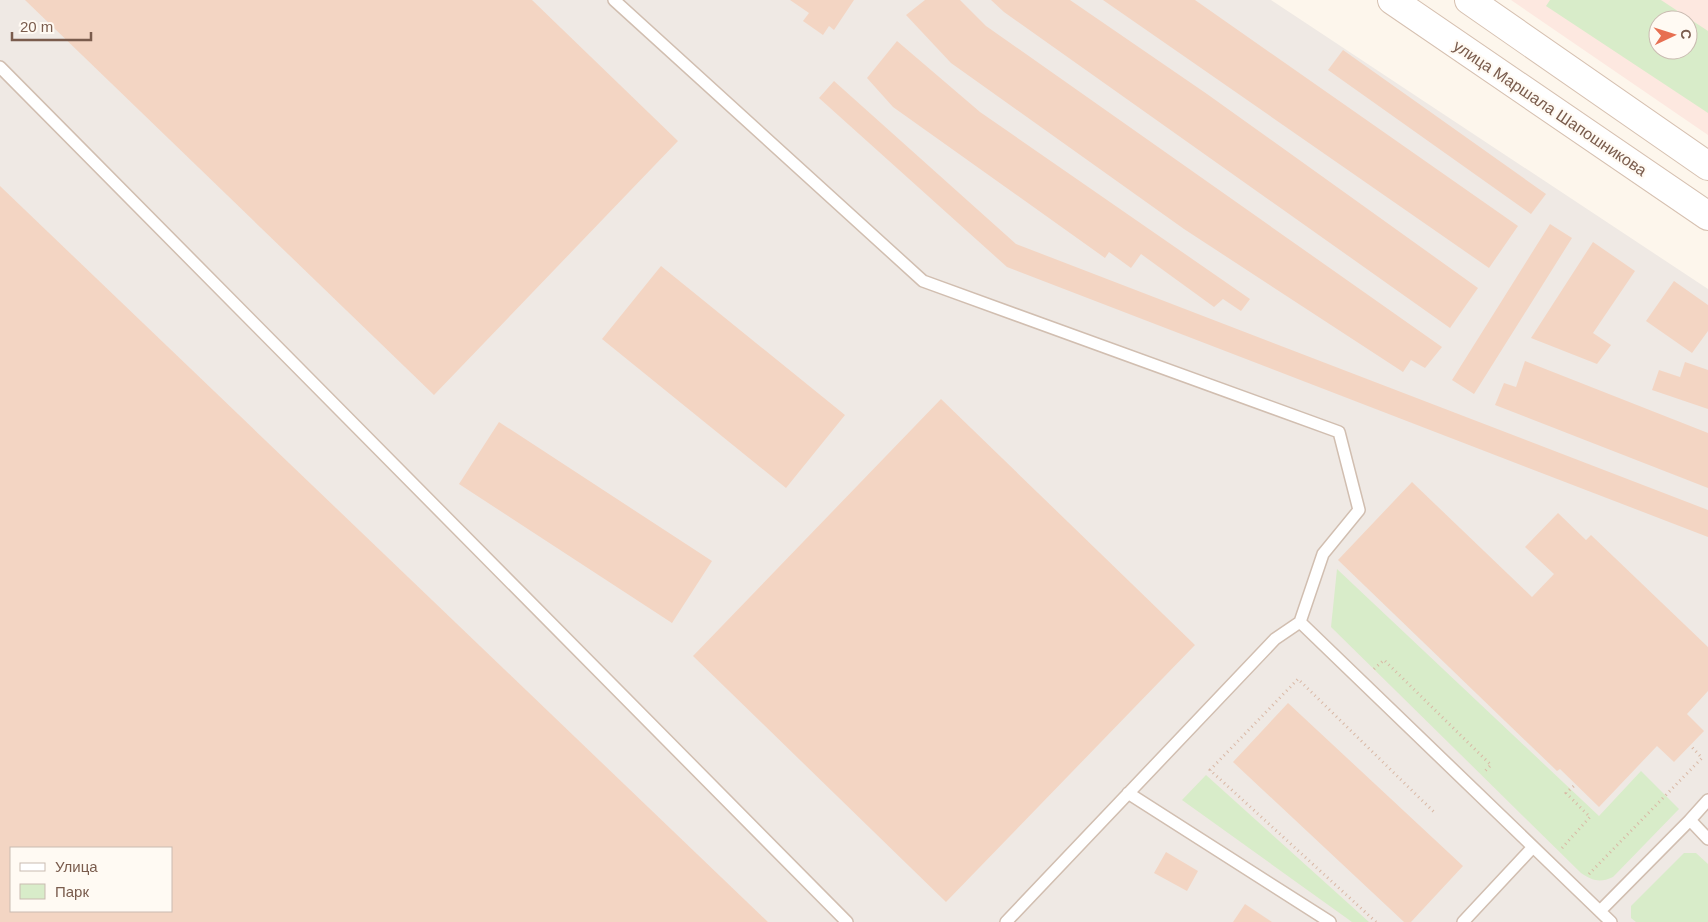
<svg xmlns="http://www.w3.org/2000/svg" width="1708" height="922" font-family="Helvetica,sans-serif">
	<rect width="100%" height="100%" fill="#fdf6ec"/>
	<path fill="#fde8e0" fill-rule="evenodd" d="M1511,0h197v135zM1658,20h30v30h-30z"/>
	<path fill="#efe9e4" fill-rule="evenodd" d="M0,0h1271l437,289v633h-1708zM11,848h160v63h-160z"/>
	<path fill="#d8ecc9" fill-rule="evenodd" d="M1550,0h111l47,31v82l-162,-107zM1658,20h30v30h-30z
		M1337,569l262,247 42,-45 38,38 -66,68c-13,6 -20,4 -32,-4l-250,-246z
		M1206,775l163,147h-17l-170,-122z
		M1684,853h12l12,11v58h-72l-5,-4v-12z"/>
	<path fill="#f3d5c3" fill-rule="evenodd" d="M25,0h507l146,141 -244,254z
		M790,0h64l-20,30 -5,-4 -6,9 -20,-14 6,-8z
		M925,0h35l26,26 456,321 -17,21 -14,-8 -8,12 -219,-143 -233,-166 -45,-48z
		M991,0h79l137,94 271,194 -28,40 -446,-316z
		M1103,0h92l323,226 -29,42z
		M897,41l83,71 270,187 -9,12 -18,-12 -9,8 -73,-53 -10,14 -22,-16 -4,6 -212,-151 -26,-29z
		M1343,50l203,144 -15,20 -203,-144z
		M834,81l182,163 692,266v27l-701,-270 -188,-169z
		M0,186l768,736h-768zM11,848h160v63h-160z
		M1550,224l22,14 -98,156 -22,-14z
		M1593,242l42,29 -42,62 18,12 -14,19 -66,-26z
		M661,266l184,149 -59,73 -184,-149z
		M1674,281l34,24v26l-16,22 -46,-32z
		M1525,361l183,72v55l-213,-83 9,-22 12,4z
		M1685,362l23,8v39l-56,-19 7,-20 21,7z
		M941,399l254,246 -249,257 -253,-246z
		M499,422l213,139 -40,62 -213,-139z
		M1412,482l120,115 22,-23 -29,-27 33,-34 28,27 5,-5 117,112v44l-21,23 17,17 -30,31 -17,-16 -58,61 -39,-38 -3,2 -219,-211z
		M1288,703l175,163 -52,56h-7l-171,-160z
		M1166,852l32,19 -11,20 -33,-18z
		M1245,904l27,18h-39z"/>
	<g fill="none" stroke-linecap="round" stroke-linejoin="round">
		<g stroke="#d1beb0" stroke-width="14">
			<path id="lane" d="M614,0l309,281 416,151 20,78 -36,44 -23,68 311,300
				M0,67l847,855
				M1128,793l202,129
				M1690,820l18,-20
				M1600,911l90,-91 18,19
				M1006,922l269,-283 25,-17
				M1463,922l70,-75"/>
		</g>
		<g stroke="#d6c0b0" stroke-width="30">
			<path id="secondary" d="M1392,0l316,216
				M1469,0l239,166"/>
		</g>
		<path stroke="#d9b8a5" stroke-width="3" stroke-dasharray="1 4" stroke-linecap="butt" d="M1374,669l10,-9 107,105 -7,7
			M1562,848l28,-31 -24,-24 10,-9
			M1589,874l113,-116 -12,-13
			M1376,922l-166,-152 88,-91 137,134"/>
		<use href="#lane" stroke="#fff" stroke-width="11"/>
		<use href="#secondary" stroke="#fff" stroke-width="28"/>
	</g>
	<g text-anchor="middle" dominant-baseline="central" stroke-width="4.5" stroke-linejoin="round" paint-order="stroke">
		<g font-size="16" fill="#7a5c4d" stroke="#fffaf3">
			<text transform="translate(1550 108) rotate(34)">улица Маршала Шапошникова</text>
		</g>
	</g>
	<rect x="10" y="847" width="162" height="65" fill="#fffaf3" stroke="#cabbb1"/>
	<rect x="20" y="863" width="25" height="8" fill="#ffffff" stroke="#cabbb1"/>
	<text x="55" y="872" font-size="15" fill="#7a5c4d">Улица</text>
	<rect x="20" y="884" width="25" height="15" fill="#d8ecc9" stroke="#cabbb1"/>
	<text x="55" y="897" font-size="15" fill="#7a5c4d">Парк</text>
	<g transform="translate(1673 35) rotate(86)"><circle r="24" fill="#fffaf3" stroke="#cabbb1"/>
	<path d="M0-4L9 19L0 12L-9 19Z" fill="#e76f51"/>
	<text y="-8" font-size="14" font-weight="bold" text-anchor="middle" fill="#7a5c4d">С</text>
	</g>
	<path d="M12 32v8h79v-8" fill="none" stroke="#7a5c4d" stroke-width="2.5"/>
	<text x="20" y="32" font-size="15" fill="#7a5c4d" stroke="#fffaf3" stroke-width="4" paint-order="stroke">20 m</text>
</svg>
